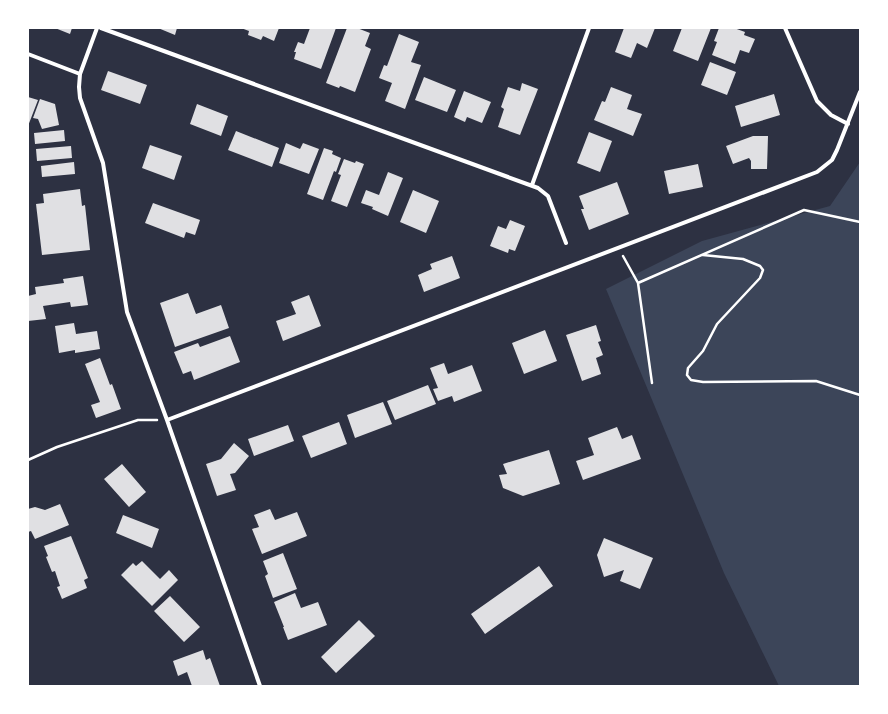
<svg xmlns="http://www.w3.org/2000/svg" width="888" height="714" font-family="'Golos Text',sans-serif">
	<rect width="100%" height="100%" fill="#2d3142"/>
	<path fill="#3c4559" d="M860,162v524h-81l-55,-113 -118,-284 96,-48 128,-35z"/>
	<path fill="#e0e0e3" d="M55,28h17l-2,6z
		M158,28h19l-2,7z
		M241,28h38l-5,13 -11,-5 -2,4 -13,-5 1,-4z
		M310,28h26l-15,41 -27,-10 2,-7h-2l4,-10 6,2z
		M347,28h10l13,5 -5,13 6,3 -16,43 -15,-6 -1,2 -13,-5z
		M624,28h31l-8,20 -10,-5 -6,15 -16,-6z
		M682,28h29l-13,33 -25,-10z
		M719,28h15l11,4 -1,3 11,4 -6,14 -9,-3 -5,14 -23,-9 5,-13 -3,-1z
		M399,34l20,8 -8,20 10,3 -16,44 -20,-8 7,-18 -13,-5 5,-13 3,1z
		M710,62l26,10 -9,23 -26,-10z
		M108,71l39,14 -7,19 -39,-14z
		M424,77l32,13 -9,22 -32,-12z
		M522,83l16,6 -18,46 -22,-8 6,-18 -3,-2 7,-20 12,4z
		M611,87l21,8 -5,14 15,5 -9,22 -39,-16 8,-19 3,1z
		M464,91l27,11 -9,21 -15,-6 -2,5 -11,-5z
		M774,94l6,21 -39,12 -6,-21z
		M28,97l10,3 -10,26z
		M40,99l15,5 4,21 -17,4 -4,-10 -5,-1z
		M197,104l31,12 -7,20 -31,-12z
		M64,130l1,11 -30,3 -1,-11z
		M236,131l43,17 -7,19 -44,-17z
		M589,132l23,9 -12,31 -23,-9z
		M753,136h15l-1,33h-16v-8l-2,-3 -16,6 -7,-18z
		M286,143l14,6 3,-6 16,6 -10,25 -30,-11z
		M150,145l32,11 -8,24 -32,-12z
		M71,146l1,12 -35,3 -1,-12z
		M324,148l9,3 -1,3 9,4 -5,14 -2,-1 -11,29 -16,-6z
		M344,159l11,4 1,-2 8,3 -17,43 -16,-6 10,-26 -3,-1z
		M74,162l1,12 -33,3 -1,-11z
		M698,164l5,23 -34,7 -5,-23z
		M388,172l15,6 -15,38 -16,-7 1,-2 -12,-4 5,-13 13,5z
		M617,182l12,32 -40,16 -8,-21h3l-5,-13z
		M80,189l2,17 3,-1 5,45 -48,5 -6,-51 8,-1 -1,-9z
		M413,190l26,11 -13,32 -26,-11z
		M153,203l47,17 -5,15 -9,-3 -2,6 -39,-15z
		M510,220l15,6 -10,25 -6,-2 -1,4 -18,-7 8,-20 8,3z
		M452,256l8,22 -36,14 -6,-17 14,-6 -2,-5z
		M83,276l5,29 -17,2 -1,-5 -27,4 3,13 -18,2v-25l8,-2 -1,-7 29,-4 -1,-4z
		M188,293l8,21 25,-9 8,23 -54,19 -15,-44z
		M309,295l12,31 -38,15 -7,-20 20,-7 -5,-12z
		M74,323l2,11 21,-3 3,18 -25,4v-3l-16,3 -4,-27z
		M596,325l5,16 -3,1 5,13 -7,3 5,16 -19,7 -16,-46z
		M545,330l12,31 -33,13 -12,-31z
		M230,336l10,26 -46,18 -3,-9 -8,3 -9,-22 24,-9 2,4z
		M100,358l10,27 2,-1 9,25 -25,9 -5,-13 9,-3 -15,-38z
		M444,363l4,11 24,-9 10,26 -28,11 -2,-6 -14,5 -5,-12 5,-1 -8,-20z
		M428,385l8,19 -41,16 -8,-19z
		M383,402l9,22 -37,14 -8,-23z
		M339,422l8,22 -36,14 -9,-22z
		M288,425l6,16 -40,15 -6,-17z
		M617,427l5,12 10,-4 9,24 -58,21 -7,-19 18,-6 -6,-17z
		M234,443l15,13 -14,17 -5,1 6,16 -19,6 -11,-32 15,-5z
		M549,450l11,34 -37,12 -20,-8 -4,-13 8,-1 -4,-10z
		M122,464l24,28 -17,15 -25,-28z
		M60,504l9,21 -34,14 -4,-8 -3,1v-23l7,-2 10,3z
		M270,509l5,11 22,-8 10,24 -45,18 -10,-25 7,-2 -5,-12z
		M123,515l36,14 -7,19 -36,-15z
		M71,536l17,42 -4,2 3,8 -25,11 -5,-12 3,-1 -5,-15 -3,1 -6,-15 2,-1 -4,-10z
		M604,538l49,20 -13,31 -20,-8 4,-11 -20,7 -7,-22z
		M283,553l14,36 -24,9 -8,-22 3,-2 -5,-13z
		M142,561l18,18 9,-9 9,10 -26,26 -31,-31 12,-12 3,3z
		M539,566l14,20 -68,48 -14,-20z
		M295,593l6,15 17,-6 9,23 -39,15 -5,-13h1l-10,-25z
		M170,596l30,31 -16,15 -30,-31z
		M359,620l16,16 -39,37 -15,-16z
		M203,650l3,10 4,-2 10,28h-28l-5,-14 -9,4 -5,-15z"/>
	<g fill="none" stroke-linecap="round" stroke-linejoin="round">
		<path stroke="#fff" stroke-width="2.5" d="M703,255l40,4 17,7 3,4 -3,8 -43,46 -14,27 -15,17 -1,7 4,5 12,2 113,-1 44,14
			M623,256l15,27 14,100
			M638,283l166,-73 56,12
			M28,460l29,-13 81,-27h19"/>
		<path stroke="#fff" stroke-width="4" d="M101,28l437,160 10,8 18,47
			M785,28l32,73 14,14 17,9
			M28,54l52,20 -1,13 1,11 23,65 24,149 40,108 93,266
			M80,74l17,-46
			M532,185l57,-157
			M167,420l650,-248 15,-12 5,-10 23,-58"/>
	</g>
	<rect width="888" height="714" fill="none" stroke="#ffffff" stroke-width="58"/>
</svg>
